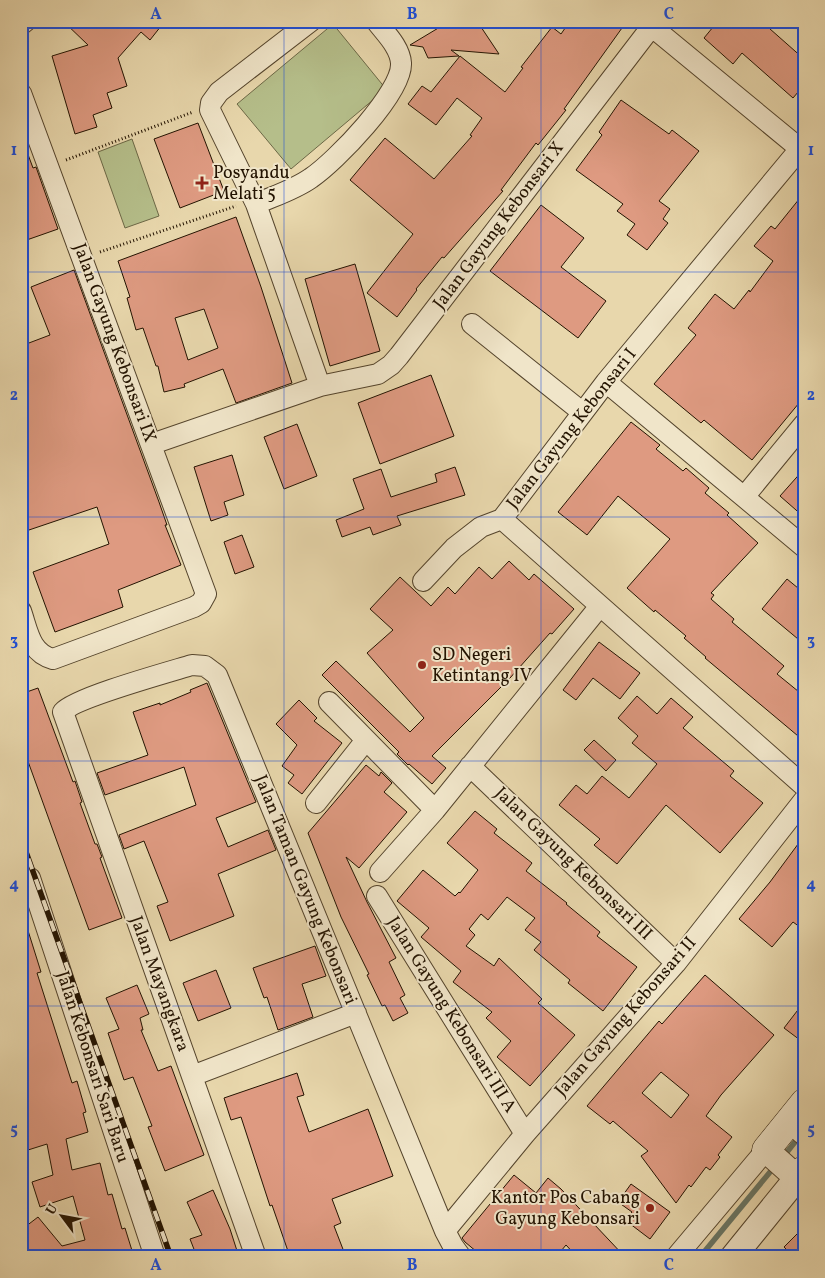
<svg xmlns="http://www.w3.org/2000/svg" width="825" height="1278" font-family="Vollkorn,serif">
	<rect width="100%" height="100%" fill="#e8d7ac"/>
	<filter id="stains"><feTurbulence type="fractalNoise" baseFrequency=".004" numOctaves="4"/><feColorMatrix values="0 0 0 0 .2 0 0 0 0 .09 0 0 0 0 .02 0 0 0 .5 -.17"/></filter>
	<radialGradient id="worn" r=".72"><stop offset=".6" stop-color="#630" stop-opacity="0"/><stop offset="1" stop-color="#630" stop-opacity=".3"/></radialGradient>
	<path fill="#b5be8a" stroke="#6c6846" d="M333,24l53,65 -95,80 -54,-65z
		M132,139l27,77 -34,12 -27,-76z"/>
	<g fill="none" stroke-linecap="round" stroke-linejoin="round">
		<path stroke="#697766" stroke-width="5.5" d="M783,1157l16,-20
			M700,1257l75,-91"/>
	</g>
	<path fill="#de9a81" stroke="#231301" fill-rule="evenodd" d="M63,21h102l-15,19 -9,-8 -23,26 9,28 -20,7 5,15 -19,7 4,12 -22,7 -23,-78 36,-11z
		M450,21h27l22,33 -48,-4 8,6 -31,2 -5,-11 -13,-2z
		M570,21h57l-63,88 2,1 -28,35 -2,-2 -35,47 2,1 -59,67 -2,-1 -26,32 1,1 -20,27 -30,-24 46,-59 -63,-54 35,-42 49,41 38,-43 -2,-1 12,-17 -25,-20 -21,27 -28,-21 14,-18 9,6 29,-36 45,36 18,-24 -2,-1 31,-40 9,7z
		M718,21h43l43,38v26l-11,13 -51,-45 -9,11 -29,-26z
		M621,100l48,34 3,-4 27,21 -40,50 11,8 -7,10 5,4 -21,27 -20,-15 8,-11 -18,-13 6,-7 -47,-34 26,-35 -3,-3z
		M198,123l26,68 -44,17 -26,-69z
		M21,141h2l10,27 3,-1 22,62 -37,13z
		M804,193v204l-52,63 -48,-40 -3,3 -47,-39 42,-49 -8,-7 27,-34 19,15 15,-19 1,2 23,-31 -19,-15 17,-20 4,3z
		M541,205l43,33 -23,29 45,34 -28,37 -88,-67z
		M236,217l25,70 31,96 -56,20 -13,-34 -39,15 1,3 -21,5 -6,-26h-2l-13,-38 -7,2 -9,-32 3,-1 -12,-36zM204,309l14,39 -30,12 -13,-42z
		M355,264l25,87 -50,15 -25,-87z
		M74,270l85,232 8,23h-2l16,40 -63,25 5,17 -68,25 -22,-60 76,-28 -12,-37 -71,24 -5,-14v-171l29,-11 -19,-48z
		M431,375l23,61 -74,28 -22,-61z
		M631,422l29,23 -4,4 27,22 3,-3 23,20 -4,5 24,20 -2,2 31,28 -47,50 3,2 -3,4 23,20 -2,3 52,44 -7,8 27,22v45l-99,-83 1,-1 -22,-19 2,-2 -31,-26 -1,2 -27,-24 43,-49 -52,-43 -31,39 -29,-23z
		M297,424l20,52 -33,13 -20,-52z
		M232,455l12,40 -20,7 4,13 -17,6 -17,-54z
		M455,467l10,28 -68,21 4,9 -28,10 -3,-8 -28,10 -6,-17 28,-11 -11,-30 28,-10 10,28 46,-15 -2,-8z
		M804,469v48l-24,-21z
		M242,535l12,32 -19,7 -11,-32z
		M509,561l20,19 5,-6 40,35 -22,25 -2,-1 -40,45 -78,78 14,12 -14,16 -23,-20 -1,1 -11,-11 2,-2 -77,-77 14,-14 74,71 14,-14 -57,-65 26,-23 -23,-21 30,-32 31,29 17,-19 7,7 24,-27 13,12z
		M787,579l17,14v51l-42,-35z
		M599,642l41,31 -20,26 -27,-21 -17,22 -13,-10z
		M207,683l49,119 -40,16 12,29 40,-17 8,20 -58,24 16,42 -64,25 -13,-35 11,-4 -24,-61 -20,8 -5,-14 77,-30 -12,-38 -79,28 -8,-22 51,-18 -15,-43 27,-9v2l31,-13 -1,-2z
		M38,688l35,94 2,-1 7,21 -2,1 15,41h2l5,13 -2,1 22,60 -33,12 -68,-188v-48z
		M637,696l20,18 14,-16 22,19 -10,11 51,43 -4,5 33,27 -43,50 -54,-48 -49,59 -23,-19 6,-6 -41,-34 17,-20 11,9 15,-18 27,22 28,-34 -25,-21 6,-7 -20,-18z
		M299,700l18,18 -3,3 28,22 -40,51 -14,-11 6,-8 -12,-9 15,-21 -21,-21z
		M594,740l22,20 -10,11 -22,-21z
		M366,765l13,11 2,-4 11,11 -8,9 23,20 -48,56 -13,-11 21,45 29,56 -7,4 16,33 -5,3 8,15 -15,8 -8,-16 -3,1 -15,-31 2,-1 -28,-57 -33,-84z
		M475,811l22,18 -3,4 38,30 -6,8 41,32 -1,1 34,28 -3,4 40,31 -34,44 -35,-28 2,-3 -36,-30 7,-8 -16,-12 10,-12 -28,-21 -19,23 -7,-6 -12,15 6,6 -9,11 28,20 5,-8 43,41 -4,4 37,32 -45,51 -33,-29 14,-16 -25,-23 6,-6 -39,-30 8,-11 -40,-34 8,-9 -32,-27 26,-31 32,26 4,-4 1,1 18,-23 -31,-27z
		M804,836v94l-11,-8 -21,25 -33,-28 31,-37z
		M21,921h4l16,51 -4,1 35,110 5,-2 9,31 -3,1 5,19 -22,7 6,31 28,-7 8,32 4,-1 10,35 3,-1 9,29h-113v-20l7,-6 -3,-4 13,-10 24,29 23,-6 -12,-44 -33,11 -8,-25 21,-7 -6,-31 -19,6 -5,-17 4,-1 -6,-20v-13l5,-1 -5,-16z
		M315,946l11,30 -24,8 11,33 -35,13 -11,-33 -3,1 -11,-30z
		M216,970l15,38 -33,13 -15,-38z
		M705,975l69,60 -53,60 -15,21 26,21 -14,18 2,2 -10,13 -4,-3 -15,20 -2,-2 -13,18 -35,-47 7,-5 -35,-30 -3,3 -23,-18 72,-85 3,3zM661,1072l28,23 -18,23 -29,-25z
		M137,985l12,29 -9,4 3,12h-2l17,41 13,-5 33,89 -39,16 -17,-44 4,-1 -19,-49 -9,3 -16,-47 11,-4 -13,-31z
		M804,1002v41l-20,-15z
		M297,1073l7,22 -7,2 12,35 59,-23 25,67 -61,23 9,24 -7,3 12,31h-56l-18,-52 -2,1 -29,-89 -10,3 -7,-22z
		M514,1175l22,18 12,-15 13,11 64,68h-48l-11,-12 -10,12h-73l-18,-15 -3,-4z
		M631,1184l39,28 -20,27 -25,-19 7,-8 -14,-10z
		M213,1190l17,39 9,28h-42l-7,-18 12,-4 -15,-33z
		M804,1227v30h-10l-10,-10z"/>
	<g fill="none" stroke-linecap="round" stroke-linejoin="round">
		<g stroke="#54442c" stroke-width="22">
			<path id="minor" d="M311,21l-92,71 -8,11 -1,7 46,94 64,182
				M645,21l159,131
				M21,25l5,-4
				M21,93l185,501 -5,9 -7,4 -141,52c-23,-6 -25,-28 -32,-48
				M804,144l-198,238 -104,137 302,267
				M256,204c18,-8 38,-14 55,-26 24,-16 92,-86 90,-115 -1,-16 -16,-30 -25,-42
				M472,324l110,88
				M606,382l198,165
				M152,444l168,-58 58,-12 13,-9 8,-9 253,-330
				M744,497l60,-73
				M423,581l31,-33 27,-21 21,-8
				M329,702l106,108
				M470,766l206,197
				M316,803l50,-63
				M380,872l55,-62 165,-204
				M30,878l125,379
				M377,896l148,238
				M192,1076l164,-63
				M445,1231l80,-97 151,-171 128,-163
				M256,1257l-193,-545c11,-14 106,-40 129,-47l13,1 12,9 228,556 8,15 8,11
				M676,1257l90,-107"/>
		</g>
		<g stroke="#54442c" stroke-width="27">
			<path id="tertiary" d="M790,1120l14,12
				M766,1150l38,34
				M733,1257l64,-79"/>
		</g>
		<g stroke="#231301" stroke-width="29">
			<path id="secondary" d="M766,1150l38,-47
				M797,1178l7,-8"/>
		</g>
		<path stroke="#231301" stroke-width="3" stroke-dasharray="1 2.5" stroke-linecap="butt" d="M66,160l127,-48
			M100,252l136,-46"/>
		<use href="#minor" stroke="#f0e5c9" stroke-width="20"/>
		<use href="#tertiary" stroke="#f0e5c9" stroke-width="25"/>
		<use href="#secondary" stroke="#f0e5c9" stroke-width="28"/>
		<g stroke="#231301" stroke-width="5.5">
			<path id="rail" d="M21,838l150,419"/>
		</g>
		<use href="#rail" stroke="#f0e5c9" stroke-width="4" stroke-dasharray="11" stroke-linecap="butt"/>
	</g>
	<path fill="none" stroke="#1d4ed8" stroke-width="1" stroke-opacity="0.55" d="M284,21v1236M541,21v1236M21,272h783M21,517h783M21,761h783M21,1006h783"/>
	<g fill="#8f2418" stroke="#f0e5c9" stroke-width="2">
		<path d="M199.5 175.5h5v5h5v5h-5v5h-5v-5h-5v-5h5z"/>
		<circle cx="422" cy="665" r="5"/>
		<circle cx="650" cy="1208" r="5"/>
	</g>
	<g text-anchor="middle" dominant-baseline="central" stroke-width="4" stroke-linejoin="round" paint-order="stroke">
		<g font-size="18" fill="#231301" stroke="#f0e5c9" text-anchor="start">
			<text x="213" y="173">Posyandu<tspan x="213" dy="21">Melati 5</tspan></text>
			<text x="432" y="655">SD Negeri<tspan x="432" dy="21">Ketintang IV</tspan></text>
			<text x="640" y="1198" text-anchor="end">Kantor Pos Cabang<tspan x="640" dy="21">Gayung Kebonsari</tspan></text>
		</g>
		<g font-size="18" fill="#231301" stroke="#f0e5c9">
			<text transform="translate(499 226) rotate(-53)">Jalan Gayung Kebonsari X</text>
			<text transform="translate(114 343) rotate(70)">Jalan Gayung Kebonsari IX</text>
			<text transform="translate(572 429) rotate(-52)">Jalan Gayung Kebonsari I</text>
			<text transform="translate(573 864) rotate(44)">Jalan Gayung Kebonsari III</text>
			<text transform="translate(305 890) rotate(68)">Jalan Taman Gayung Kebonsari</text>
			<text transform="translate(159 984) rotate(70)">Jalan Mayangkara</text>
			<text transform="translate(451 1015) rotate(58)">Jalan Gayung Kebonsari III A</text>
			<text transform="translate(626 1017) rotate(-49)">Jalan Gayung Kebonsari II</text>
			<text transform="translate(92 1067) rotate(72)">Jalan Kebonsari Sari Baru</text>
		</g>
	</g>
	<rect width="825" height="1278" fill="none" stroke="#e8d7ac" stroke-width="55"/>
	<g transform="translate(62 1216) rotate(302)" stroke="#f0e5c9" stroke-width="4" paint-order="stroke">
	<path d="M0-4L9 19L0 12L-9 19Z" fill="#231301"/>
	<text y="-8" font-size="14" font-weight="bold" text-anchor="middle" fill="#231301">U</text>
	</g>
	<rect x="28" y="28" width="770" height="1222" fill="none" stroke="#1d4ed8" stroke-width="2"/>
	<g font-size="16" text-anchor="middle" font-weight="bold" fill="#1d4ed8">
		<text x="156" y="19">A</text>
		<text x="412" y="19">B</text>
		<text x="669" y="19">C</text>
		<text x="14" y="155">1</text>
		<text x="811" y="155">1</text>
		<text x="14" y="400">2</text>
		<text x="811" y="400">2</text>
		<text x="14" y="645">3</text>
		<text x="811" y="645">3</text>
		<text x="14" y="889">4</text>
		<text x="811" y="889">4</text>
		<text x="14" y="1134">5</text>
		<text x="811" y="1134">5</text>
		<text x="156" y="1270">A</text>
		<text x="412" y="1270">B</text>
		<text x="669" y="1270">C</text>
	</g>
	<rect width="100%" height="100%" filter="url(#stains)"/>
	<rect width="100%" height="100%" fill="url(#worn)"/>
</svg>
